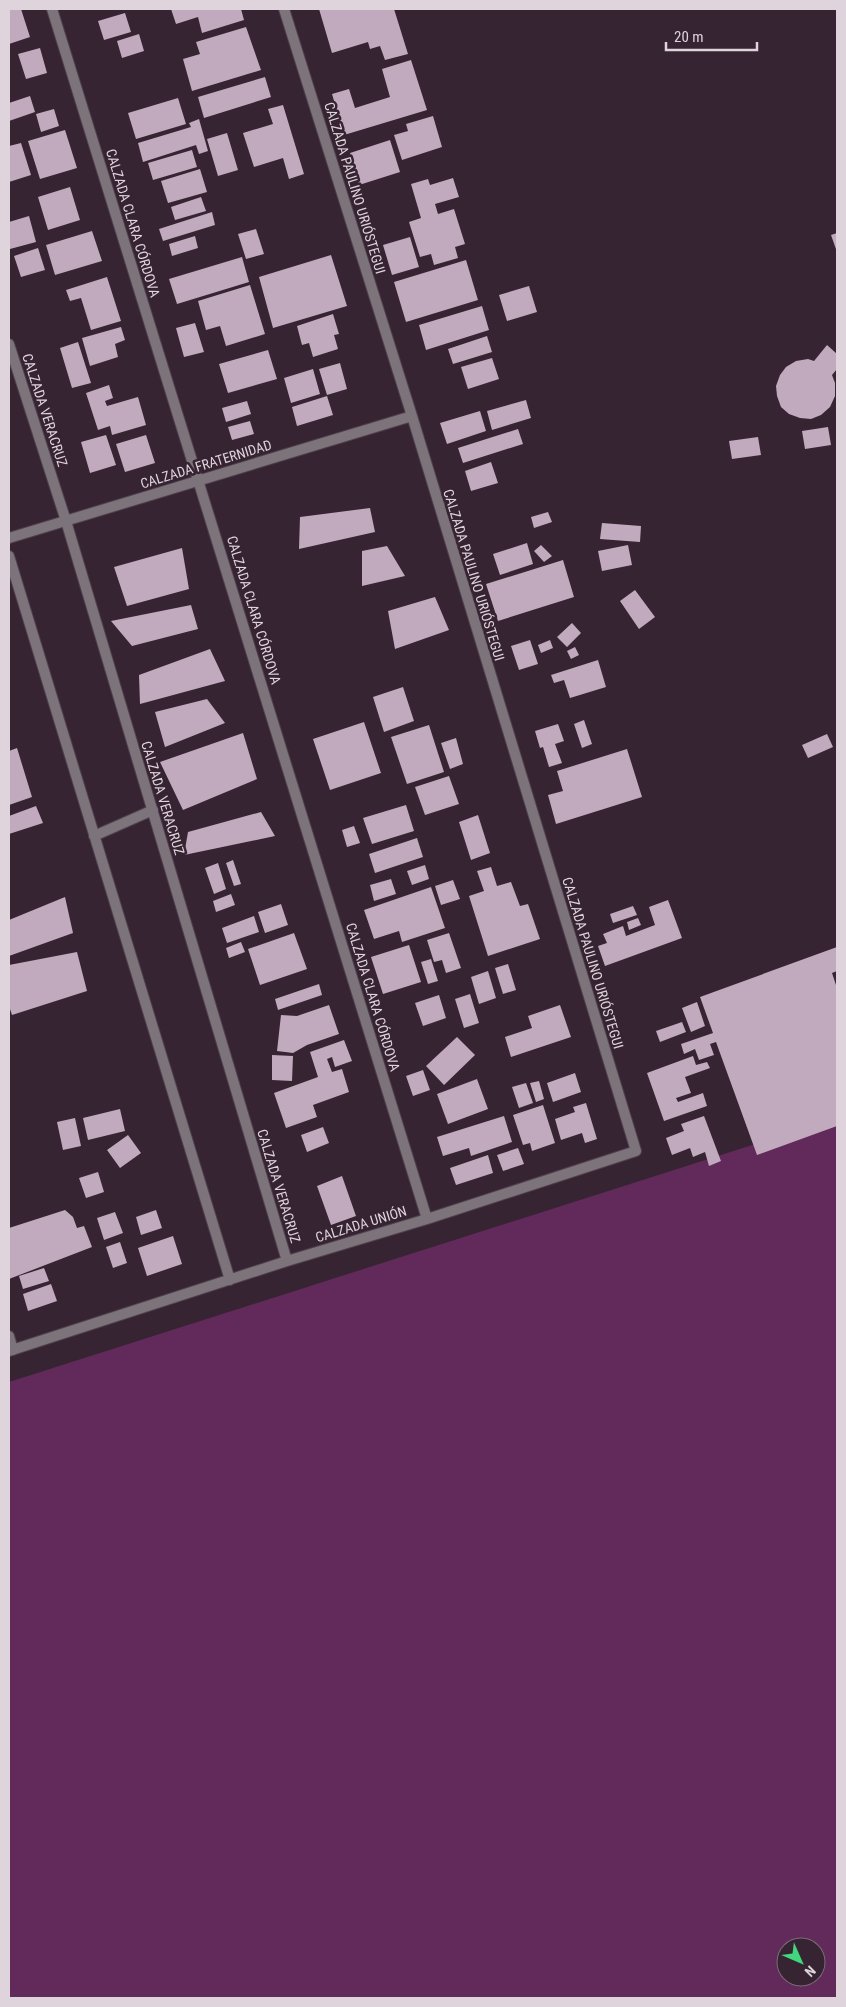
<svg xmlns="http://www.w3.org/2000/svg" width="846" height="2007" font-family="'Roboto Condensed',sans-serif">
	<rect width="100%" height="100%" fill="#362433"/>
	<path fill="#612a5a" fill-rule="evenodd" d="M837,1118v880h-828v-616zM786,1947h30v30h-30z"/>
	<path fill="#c1aabd" d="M9,9h12l9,28 -21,7z
		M171,9h70l3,11 -42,13 -4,-16 -22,7z
		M319,9h75l14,45 -23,6 -5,-14 -10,3 -2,-7 -36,11z
		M125,13l6,19 -27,8 -6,-19z
		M246,27l15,43 -69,21 -9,-32 17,-5 -4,-12z
		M139,34l5,17 -22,7 -5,-17z
		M40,48l7,25 -21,6 -8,-25z
		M411,60l16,50 -83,25 -12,-41 17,-5 6,19 35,-11 -8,-28z
		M265,77l6,20 -67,21 -6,-21z
		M30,96l5,16 -26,9v-18z
		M178,98l8,26 -50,15 -8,-26z
		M283,105l21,69 -15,5 -6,-21 -29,9 -11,-34 30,-9 -5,-15z
		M54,109l5,17 -18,6 -5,-18z
		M433,116l9,31 -40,13 -8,-25 14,-4 -2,-7z
		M199,119l9,32 -9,3 -3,-9 -53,17 -5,-19 53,-16 -2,-4z
		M65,130l12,38 -37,11 -12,-38z
		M227,133l11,37 -20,6 -11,-37z
		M390,140l10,32 -41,13 -9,-32z
		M21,143l10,32 -22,7v-36z
		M192,150l5,17 -44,13 -5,-17z
		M200,169l7,23 -39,11 -7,-22z
		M453,178l6,19 -24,7 3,10 16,-5 11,35 -10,3 3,11 -24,7 -3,-11 -11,3 -11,-35 12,-4 -10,-34 17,-5 2,6z
		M70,187l10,33 -32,10 -10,-33z
		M201,197l5,14 -31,9 -4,-13z
		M212,212l3,13 -52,16 -4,-12z
		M29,216l7,26 -26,7 -1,-27z
		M256,229l8,25 -18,5 -8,-25z
		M92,231l10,30 -47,14 -9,-30z
		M837,233v19l-6,-17z
		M195,236l3,12 -26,8 -3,-12z
		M410,237l9,30 -27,8 -9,-30z
		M38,248l7,22 -24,7 -7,-21z
		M331,255l16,51 -74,22 -14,-51z
		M242,257l7,25 -72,22 -8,-25z
		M466,260l12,40 -72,22 -12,-40z
		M107,277l14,44 -30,9 -10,-32 -11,3 -4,-11z
		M250,285l15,49 -39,12 -6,-20 -14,4 -8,-29z
		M529,286l8,26 -30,9 -8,-26z
		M482,306l7,24 -63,20 -7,-25z
		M333,314l6,20 -5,1 4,14 -25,8 -4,-14 -7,2 -5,-19z
		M195,323l9,29 -20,5 -8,-29z
		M121,327l4,13 -10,4 3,13 -28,9 -8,-28z
		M487,336l5,16 -39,12 -5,-15z
		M78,342l13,41 -19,5 -12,-40z
		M827,345l10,9v15l-5,6 3,8v13l-5,11 -9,8 -10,4 -11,-1 -11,-4 -8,-7 -4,-11 -1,-10 4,-11 6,-8 10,-6 12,-2 6,2z
		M268,350l9,29 -49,14 -9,-29z
		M492,358l7,21 -31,10 -7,-22z
		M340,363l7,26 -20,6 -8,-26z
		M313,369l7,25 -29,9 -7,-25z
		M109,385l4,13 -8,3 2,5 31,-9 8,28 -34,10 -2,-9 -12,4 -12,-37z
		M327,396l6,19 -36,11 -5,-19z
		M526,400l5,18 -39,12 -5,-19z
		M247,401l4,13 -25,8 -4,-14z
		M480,411l6,20 -39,13 -7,-21z
		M250,421l4,13 -22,6 -4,-13z
		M828,427l3,18 -26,4 -3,-18z
		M518,429l5,15 -60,19 -5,-15z
		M106,435l10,30 -26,8 -9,-31z
		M146,435l9,28 -30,9 -9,-28z
		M758,437l3,18 -29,4 -3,-18z
		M491,462l7,21 -27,8 -6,-20z
		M370,508l5,24 -76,17 1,-32z
		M548,512l4,10 -18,6 -3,-11z
		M602,523l39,3 -1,16 -40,-3z
		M527,543l6,21 -33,11 -7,-21z
		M541,545l11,11 -8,6 -10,-11z
		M628,545l4,20 -30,6 -4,-20z
		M387,546l18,30 -43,10v-35z
		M182,548l7,41 -62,17 -13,-39z
		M563,560l11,37 -76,24 -12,-37z
		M635,590l20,27 -16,12 -19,-28z
		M435,597l14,33 -54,19 -7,-38z
		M191,605l7,24 -66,17 -21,-25z
		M572,623l9,10 -14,14 -10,-10z
		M530,640l8,24 -19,6 -8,-24z
		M550,640l3,8 -12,5 -3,-8z
		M575,647l4,8 -8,4 -4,-8z
		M210,649l15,32 -85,23 -1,-29z
		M598,660l8,27 -36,11 -6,-18 -10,3 -3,-8z
		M403,687l11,34 -30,11 -11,-35z
		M207,699l18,24 -60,24 -10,-35z
		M584,720l8,24 -10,4 -8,-24z
		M364,722l17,51 -51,17 -17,-51z
		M558,724l6,17 -9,3 7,19 -13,4 -6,-20 -3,1 -5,-17z
		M429,725l15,47 -37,12 -16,-47z
		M243,733l14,46 -74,31 -23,-48z
		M827,734l6,13 -25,11 -6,-13z
		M456,738l7,26 -13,5 -9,-26z
		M17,748l15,49 -23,8v-54z
		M627,749l15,48 -86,27 -8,-29 15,-4 -6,-20z
		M449,776l10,28 -34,11 -10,-28z
		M406,805l8,26 -42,13 -9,-26z
		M36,806l7,17 -34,11v-18z
		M261,812l14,24 -91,19 4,-23z
		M478,815l12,38 -19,7 -12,-38z
		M354,826l6,17 -13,4 -5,-17z
		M417,838l6,19 -48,16 -6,-19z
		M233,860l8,24 -7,2 -8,-23z
		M218,863l8,26 -12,5 -9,-26z
		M425,865l4,14 -17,6 -5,-14z
		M491,867l6,19 14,-4 9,24 8,-2 12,35 -52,17 -19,-60 15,-5 -7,-20z
		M391,879l5,15 -22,7 -4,-16z
		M453,880l7,19 -19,6 -6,-19z
		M431,887l14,41 -43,14 -3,-11 -25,8 -10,-29z
		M231,894l4,11 -19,7 -3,-11z
		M65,897l8,36 -64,23v-36z
		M668,900l14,38 -77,28 -7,-20 9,-3 -4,-9 20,-8 3,10 29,-11 -6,-18z
		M281,904l7,21 -23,8 -7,-21z
		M633,906l4,9 -24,8 -3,-9z
		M254,916l5,16 -32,11 -5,-15z
		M638,918l3,7 -12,5 -2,-8z
		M294,933l13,36 -47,16 -12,-36z
		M449,933l12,35 -15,5 -4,-13 -8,2 -7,-22z
		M241,942l4,10 -16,6 -3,-10z
		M409,945l12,37 -38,12 -12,-37z
		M837,947v24l-5,2 5,15v138l-80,29 -41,-113 -6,2 4,11 -15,5 -4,-11 -11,5 -3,-10 32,-11 -13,-36z
		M77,952l10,39 -75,24 -3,-9v-41z
		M431,959l7,22 -10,3 -7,-22z
		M508,964l8,26 -13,4 -8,-26z
		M488,971l8,27 -17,6 -8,-27z
		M319,984l3,11 -44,15 -3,-11z
		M470,994l9,29 -15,5 -9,-29z
		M439,995l7,23 -23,8 -8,-23z
		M697,1002l8,24 -14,6 -9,-24z
		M329,1005l10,29 -32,11 -14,8 -16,-2 4,-36 16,1z
		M560,1005l11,32 -60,20 -6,-20 27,-9 -4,-12z
		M682,1022l4,10 -26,10 -4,-11z
		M457,1037l18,18 -31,30 -18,-19z
		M344,1040l8,21 -17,6 -3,-10 -5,2 5,13 10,-3 7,23 -36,13 4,12 -31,11 -12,-35 44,-16 -8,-25z
		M272,1055l21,1 -1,25 -20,-1z
		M693,1056l3,9 11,-3 3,6 -25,9 6,16 -15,5 2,4 25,-9 4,13 -43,15 -17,-48z
		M423,1070l7,20 -17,6 -7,-20z
		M575,1073l6,19 -28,10 -6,-19z
		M477,1079l11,30 -40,15 -11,-30z
		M539,1081l5,18 -8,3 -6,-19z
		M526,1083l7,20 -14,5 -7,-21z
		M586,1103l11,36 -12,4 -3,-10 -21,7 -6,-21 20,-7 -2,-5z
		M543,1105l12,38 -23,8 -2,-8 -7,2 -10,-30z
		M120,1109l5,22 -37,9 -5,-22z
		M504,1116l8,26 -41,14 -2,-8 -26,8 -6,-19z
		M704,1116l17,45 -12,5 -4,-14 -12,5 -3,-9 -18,7 -6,-17 18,-7 -3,-7z
		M75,1118l6,28 -18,4 -6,-28z
		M323,1127l6,16 -22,9 -6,-17z
		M128,1135l13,18 -21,15 -13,-18z
		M518,1148l6,16 -21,7 -6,-16z
		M488,1155l5,18 -37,12 -6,-17z
		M98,1172l6,20 -18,6 -7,-20z
		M342,1176l14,40 -25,9 -14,-39z
		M65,1210l8,7 4,11 7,-2 8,21 -83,32v-51z
		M156,1210l6,18 -21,7 -5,-18z
		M115,1212l8,21 -19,7 -7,-22z
		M173,1236l9,28 -35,12 -9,-28z
		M120,1242l7,21 -14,5 -7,-21z
		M44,1268l5,13 -26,8 -4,-13z
		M51,1284l6,17 -29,10 -5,-17z"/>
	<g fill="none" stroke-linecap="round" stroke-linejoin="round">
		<g stroke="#51404e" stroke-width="12">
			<path id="street" d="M52,9l375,1210
				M9,344l57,177 221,740
				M9,538l403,-122
				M9,556l221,724
				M94,836l59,-26
				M9,1336l4,14
				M9,1351l278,-90 140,-42 209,-68 -224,-735 -128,-407"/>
		</g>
		<use href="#street" stroke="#7d737b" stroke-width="10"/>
	</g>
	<g text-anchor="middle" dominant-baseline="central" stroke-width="5" stroke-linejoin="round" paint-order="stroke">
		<g font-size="14" fill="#dfd3dc" stroke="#362433">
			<text transform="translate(355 188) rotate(73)">CALZADA PAULINO URIÓSTEGUI</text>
			<text transform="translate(133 223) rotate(73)">CALZADA CLARA CÓRDOVA</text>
			<text transform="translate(45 410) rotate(72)">CALZADA VERACRUZ</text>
			<text transform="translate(206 464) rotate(-17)">CALZADA FRATERNIDAD</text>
			<text transform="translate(474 575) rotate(73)">CALZADA PAULINO URIÓSTEGUI</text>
			<text transform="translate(254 610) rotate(73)">CALZADA CLARA CÓRDOVA</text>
			<text transform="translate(163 798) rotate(73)">CALZADA VERACRUZ</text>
			<text transform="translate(593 963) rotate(73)">CALZADA PAULINO URIÓSTEGUI</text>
			<text transform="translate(373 997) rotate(73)">CALZADA CLARA CÓRDOVA</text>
			<text transform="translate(279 1186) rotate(73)">CALZADA VERACRUZ</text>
			<text transform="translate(361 1224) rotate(-17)">CALZADA UNIÓN</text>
		</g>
	</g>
	<rect width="846" height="2007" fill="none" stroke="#dfd3dc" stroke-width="20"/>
	<g transform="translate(801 1962) rotate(135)"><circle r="24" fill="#362433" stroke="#7a6a77"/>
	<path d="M0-4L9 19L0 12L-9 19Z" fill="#40d77d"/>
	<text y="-8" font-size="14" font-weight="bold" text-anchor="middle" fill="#dfd3dc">N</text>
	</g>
	<path d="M666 42v8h91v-8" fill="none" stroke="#dfd3dc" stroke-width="2.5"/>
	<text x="674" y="42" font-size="15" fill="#dfd3dc" stroke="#362433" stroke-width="4" paint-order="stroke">20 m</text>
</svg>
